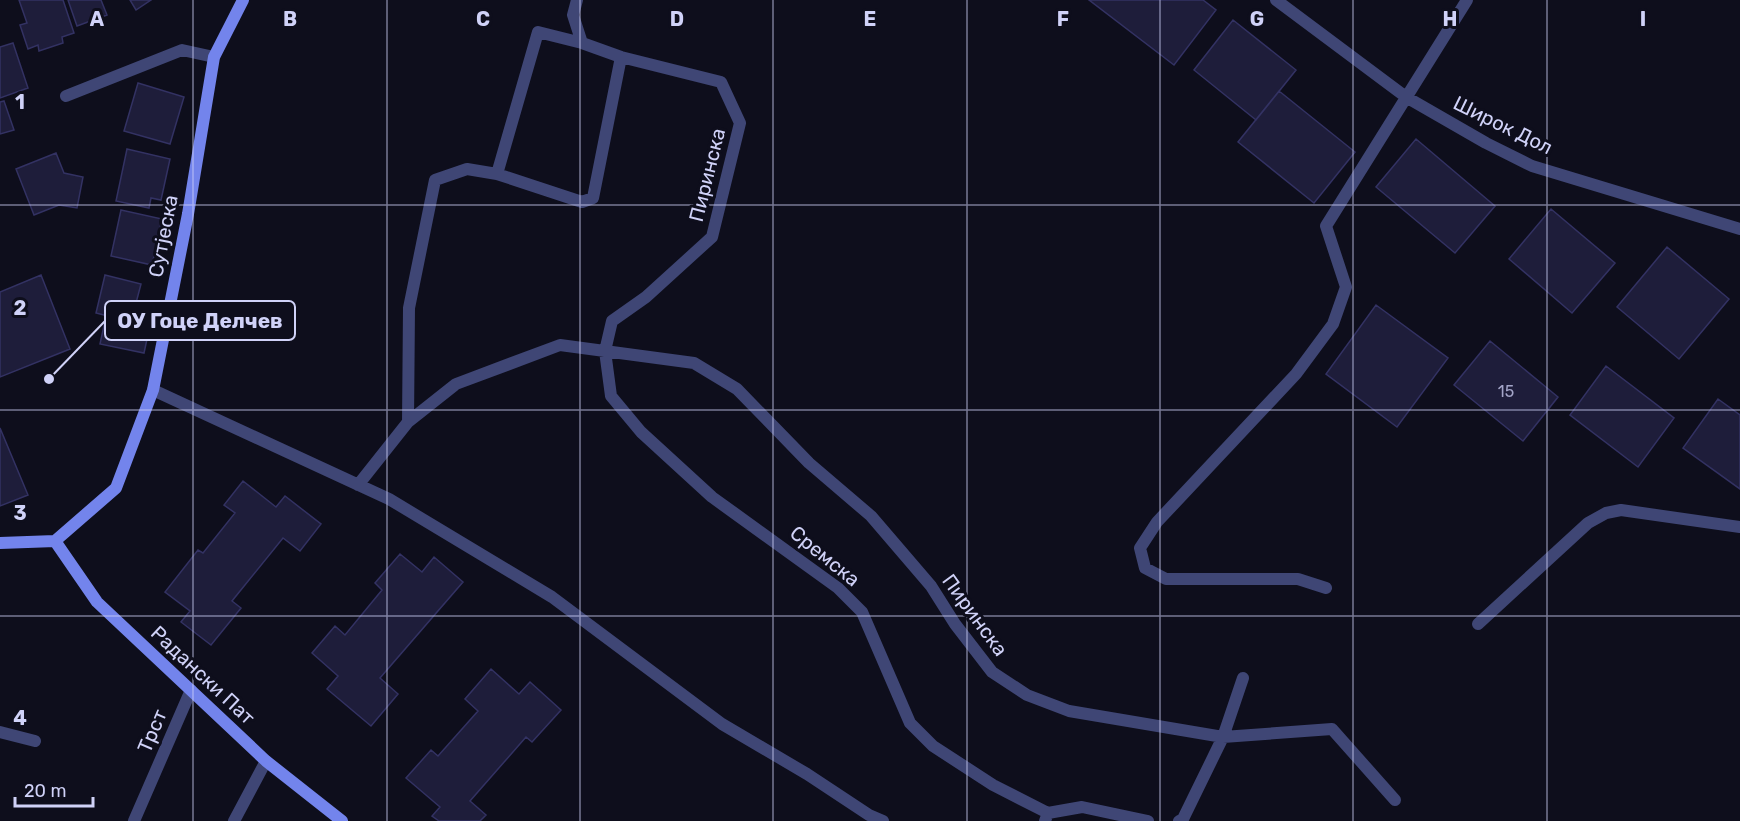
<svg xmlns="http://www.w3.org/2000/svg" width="1740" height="821" font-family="Rubik,sans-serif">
	<rect width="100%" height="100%" fill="#0e0e1c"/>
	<path fill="#1e1d3a" stroke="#333263" stroke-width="1.5" d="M19,0h44l11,33 -12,4 1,6 -24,8 -1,-6 -10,4 -8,-24 7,-2z
		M68,0h33l6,15 -30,11z
		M130,0h21l-15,10z
		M1089,0h114l13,10 -42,55z
		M1233,20l63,50 -40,50 -62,-50z
		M13,43l15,45 -28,10v-51z
		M138,83l46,14 -14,47 -46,-13z
		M1279,91l76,61 -41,51 -76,-61z
		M4,101l10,29 -14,4v-32z
		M1416,139l79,67 -40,47 -79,-66z
		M127,149l43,10 -9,41 -10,-2 -2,10 -33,-7z
		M56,153l8,20 19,4 -6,31 -18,-3 -25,10 -18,-46z
		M1551,209l64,54 -43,50 -63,-54z
		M121,210l41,9 -10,46 -41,-9z
		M1667,247l62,52 -50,60 -62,-52z
		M41,275l29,74 -70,28v-85z
		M105,275l36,9 -10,38 -35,-9z
		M1376,305l72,53 -51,69 -71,-53z
		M105,321l44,9 -5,23 -44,-9z
		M1490,341l68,56 -35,44 -69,-56z
		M1606,366l68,52 -36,49 -68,-52z
		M1718,399l22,16v74l-57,-41z
		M0,428l28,67 -28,11z
		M243,481l33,26 9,-11 36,28 -21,27 -17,-13 -51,63 9,7 -30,37 -30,-23 9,-11 -25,-19 33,-42 5,3 32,-40 -11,-8z
		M400,554l22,18 12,-15 29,25 -83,96 18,16 -27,32 -44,-37 11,-13 -26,-23 23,-27 10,9 37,-45 -7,-7z
		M491,669l28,25 11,-12 31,28 -29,32 -6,-5 -56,64 16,14 -6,6h-41l-7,-5 8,-9 -34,-29 25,-28 7,6 40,-45 -13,-12z"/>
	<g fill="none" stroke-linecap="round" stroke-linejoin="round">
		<path stroke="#3f4675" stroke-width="12" d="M577,0l-4,15 9,28 39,14 100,25 19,41 -28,114 -66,60 -34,24 -7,30 6,45 30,36 71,65 126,91 24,24 48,111 23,23 60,39 55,28
			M1276,0l130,97 80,46 46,23 208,63
			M582,43l-44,-11 -41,142 85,28 11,-4 28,-141
			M66,96l116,-46 32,7
			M153,390l236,109 163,98 170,127 85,50 62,41 14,6
			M408,422l1,-114 26,-128 32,-11 30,5
			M358,485l50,-63 48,-38 104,-39 134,18 43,26 72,74 62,53 60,70 24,38 37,48 35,23 42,16 154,26 109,-8 63,71
			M1326,588l-28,-9h-132l-21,-11 -5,-20 17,-26 139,-148 37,-50 13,-37 -20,-61 141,-226
			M1478,624l110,-101 18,-10 15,-3 119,17
			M0,732l35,9
			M134,821l57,-131
			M234,821l32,-60
			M1045,821l3,-8 34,-6 66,14
			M1179,821l4,-2 40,-82 20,-59"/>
		<path stroke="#7384ec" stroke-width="12" d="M55,541l42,61 169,159 76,60
			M0,543l55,-2 61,-53 37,-98 35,-176 26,-157 29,-57"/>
	</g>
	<path fill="none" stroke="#d0d2f8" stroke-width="1.5" stroke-opacity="0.55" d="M193,0v821M387,0v821M580,0v821M773,0v821M967,0v821M1160,0v821M1353,0v821M1547,0v821M0,205h1740M0,410h1740M0,616h1740"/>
	<g text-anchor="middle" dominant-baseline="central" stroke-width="6" stroke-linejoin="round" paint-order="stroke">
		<g font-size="16" fill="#a4a5c8">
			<text x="1506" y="391">15</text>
		</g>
		<g font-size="20" fill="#d0d2f8" stroke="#0e0e1c">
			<text transform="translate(1503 125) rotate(26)">Широк Дол</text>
			<text transform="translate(707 175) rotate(-76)">Пиринска</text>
			<text transform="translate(163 236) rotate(-79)">Сутјеска</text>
			<text transform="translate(825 556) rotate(39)">Сремска</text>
			<text transform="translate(975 615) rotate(54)">Пиринска</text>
			<text transform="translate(203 675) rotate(43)">Радански Пат</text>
			<text transform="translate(152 731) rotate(-67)">Трст</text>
		</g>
	</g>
	<g font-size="20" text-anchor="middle" font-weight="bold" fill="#d0d2f8" stroke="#0e0e1c" stroke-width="6" stroke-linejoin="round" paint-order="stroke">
		<text x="97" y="26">A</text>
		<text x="290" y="26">B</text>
		<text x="483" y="26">C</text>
		<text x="677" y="26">D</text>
		<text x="870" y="26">E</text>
		<text x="1063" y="26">F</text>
		<text x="1257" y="26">G</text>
		<text x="1450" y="26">H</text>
		<text x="1643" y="26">I</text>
		<text x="20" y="109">1</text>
		<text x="20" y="315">2</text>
		<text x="20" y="520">3</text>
		<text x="20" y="725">4</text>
	</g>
	<path fill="none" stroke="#d0d2f8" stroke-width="2" d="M49 379L105 321"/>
	<circle fill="#d0d2f8" stroke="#0e0e1c" stroke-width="2" cx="49" cy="379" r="6"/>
	<rect fill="#0e0e1c" stroke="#d0d2f8" stroke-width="2" x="105" y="301" width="190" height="39" rx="6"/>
	<g font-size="21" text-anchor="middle" font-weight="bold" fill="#d0d2f8">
		<text x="200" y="328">ОУ Гоце Делчев</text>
	</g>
	<path d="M15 797v9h78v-9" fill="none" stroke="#d0d2f8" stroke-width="3"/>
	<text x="24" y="797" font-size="18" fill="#d0d2f8" stroke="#0e0e1c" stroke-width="4.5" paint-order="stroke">20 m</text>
</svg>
